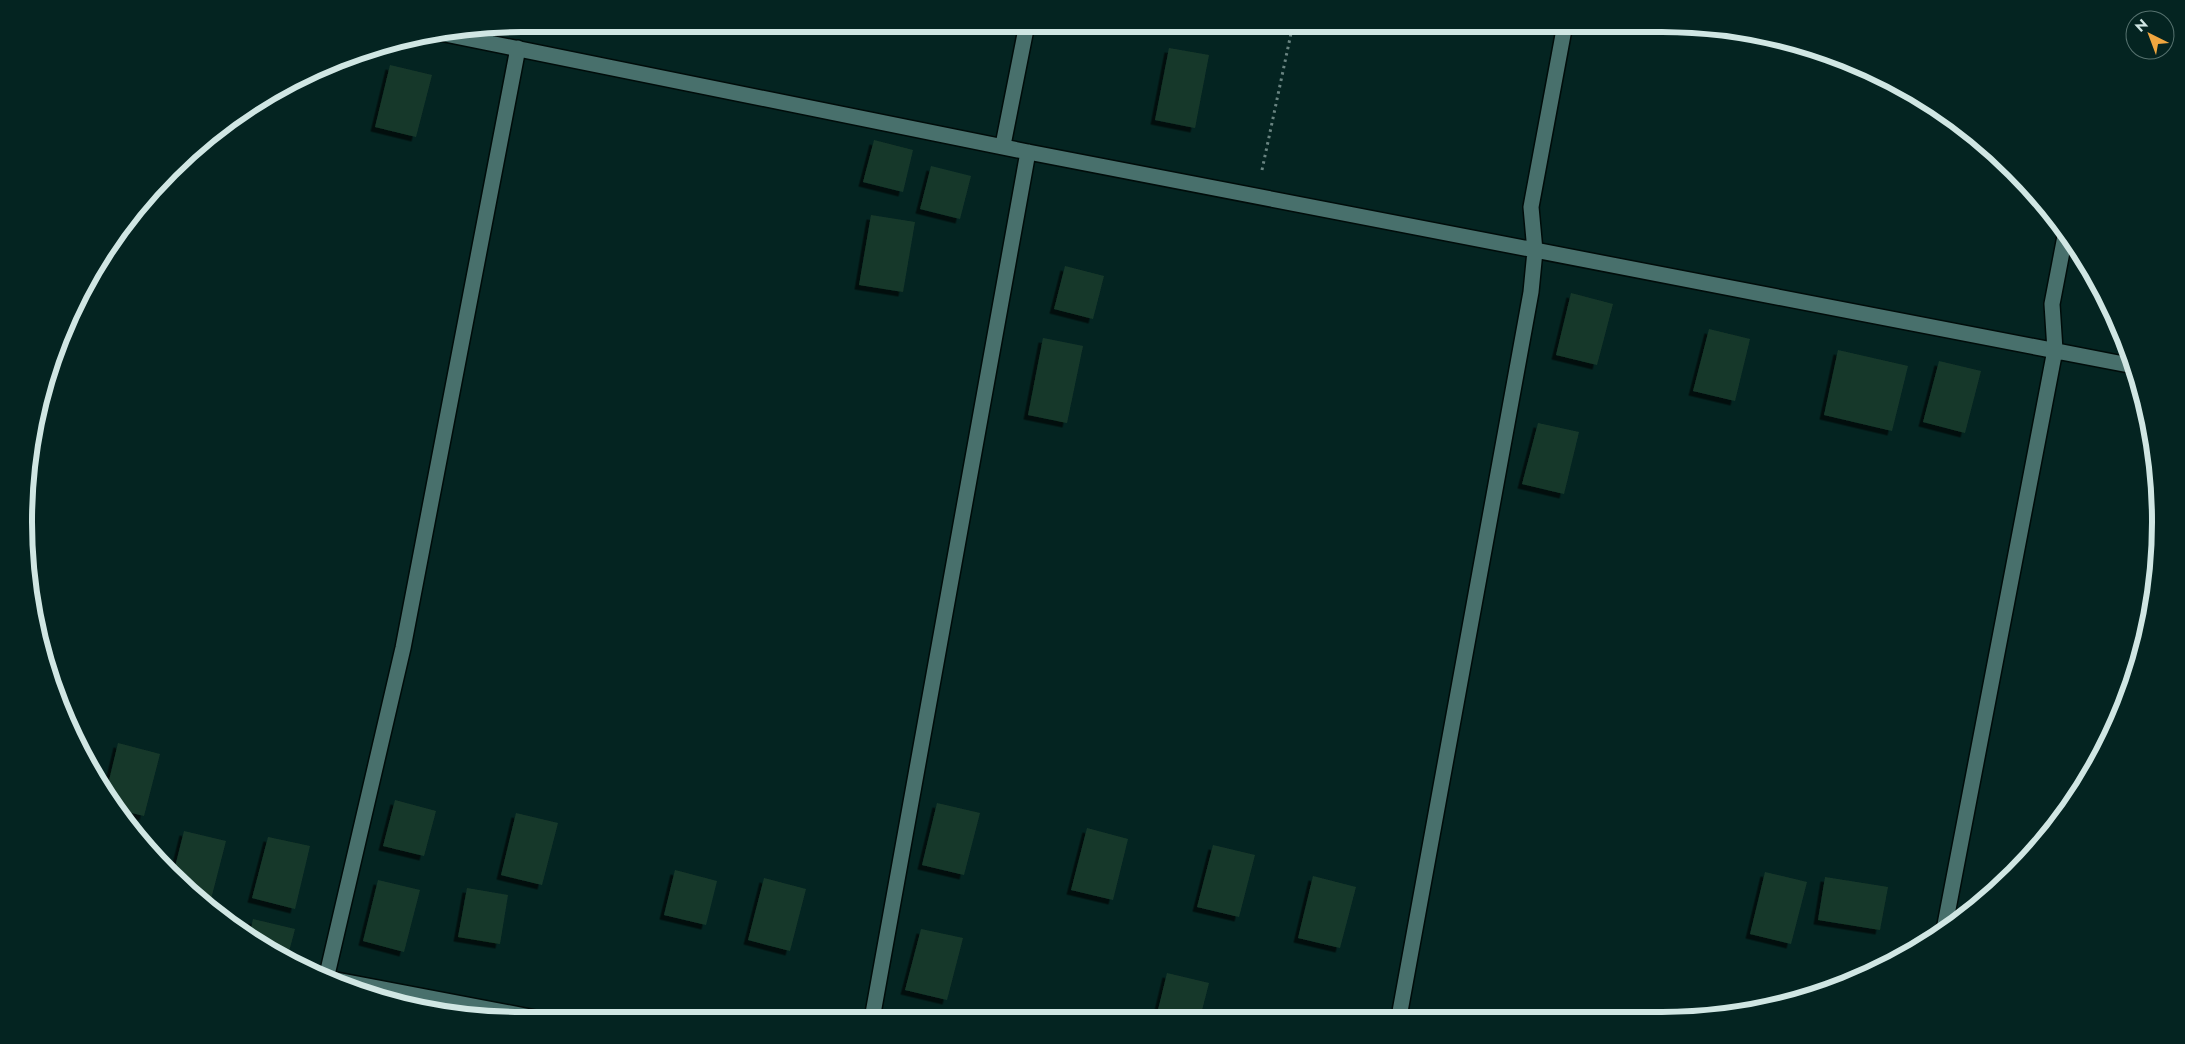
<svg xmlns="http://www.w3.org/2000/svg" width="2185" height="1044" font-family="Jost,sans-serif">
	<defs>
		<filter id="shadow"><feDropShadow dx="-4.5" dy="4.5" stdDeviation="0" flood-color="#0009"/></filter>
	</defs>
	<rect width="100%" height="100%" fill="#042421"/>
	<path fill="#18382a" filter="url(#shadow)" d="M1169,48l40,7 -14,73 -40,-8z
		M390,65l42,10 -16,62 -41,-10z
		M874,140l39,10 -10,42 -40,-10z
		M931,166l40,10 -11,43 -40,-10z
		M871,215l44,7 -12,70 -44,-7z
		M1065,266l39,10 -11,43 -39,-10z
		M1571,293l42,11 -16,61 -41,-10z
		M1709,329l41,10 -15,62 -42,-10z
		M1043,338l40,8 -16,77 -39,-8z
		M1838,350l70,16 -16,65 -68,-16z
		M1939,361l42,10 -16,62 -42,-11z
		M1538,423l41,9 -15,62 -42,-10z
		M118,743l42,11 -16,62 -28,-7 -10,-16z
		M395,800l41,11 -12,45 -41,-10z
		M937,803l43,10 -16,62 -42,-10z
		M516,813l42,10 -16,62 -41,-10z
		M1087,828l41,11 -15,61 -42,-10z
		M184,831l42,10 -16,62 -12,-3 -25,-25z
		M268,837l42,9 -15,63 -43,-11z
		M1213,845l42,10 -16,62 -42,-10z
		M675,870l42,11 -11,44 -42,-10z
		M1765,872l42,10 -16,62 -41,-10z
		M1313,876l43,11 -16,61 -42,-10z
		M1825,877l63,10 -8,43 -62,-10z
		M764,878l42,11 -16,62 -42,-11z
		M378,880l42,10 -16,62 -41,-11z
		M467,888l41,7 -8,49 -42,-7z
		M253,919l42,10 -8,30 -38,-21z
		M921,929l42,9 -16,62 -42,-10z
		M1167,973l42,10 -9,35h-44z"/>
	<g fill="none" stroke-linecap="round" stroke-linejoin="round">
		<g stroke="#000c0a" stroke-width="18">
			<path id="minor" d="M435,32l593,120 1106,214
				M1003,145l24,-121
				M1944,930l111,-580 -3,-46 14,-73
				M326,978l220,42
				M326,979l77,-331 115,-600
				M1399,1017l132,-725 4,-41 -4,-44 34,-183
				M872,1019l156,-867"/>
		</g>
		<path stroke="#698481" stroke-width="3" stroke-dasharray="2.5 4" stroke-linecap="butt" d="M1262,170l31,-146"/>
		<use href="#minor" stroke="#48706c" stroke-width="15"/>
	</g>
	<path d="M0 0H2185V1044H0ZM522 32H1662A490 490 0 0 1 2152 522V522A490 490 0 0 1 1662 1012H522A490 490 0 0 1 32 522V522A490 490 0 0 1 522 32Z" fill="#042421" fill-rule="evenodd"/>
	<path fill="none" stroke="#d0e6e3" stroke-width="6" d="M522 32H1662A490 490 0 0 1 2152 522V522A490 490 0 0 1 1662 1012H522A490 490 0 0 1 32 522V522A490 490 0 0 1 522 32Z"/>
	<g transform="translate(2150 35) rotate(318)"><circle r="24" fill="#042421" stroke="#56726f"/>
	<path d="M0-4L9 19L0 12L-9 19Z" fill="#f0a63f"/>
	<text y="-8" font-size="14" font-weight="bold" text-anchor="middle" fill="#d0e6e3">N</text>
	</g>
</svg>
